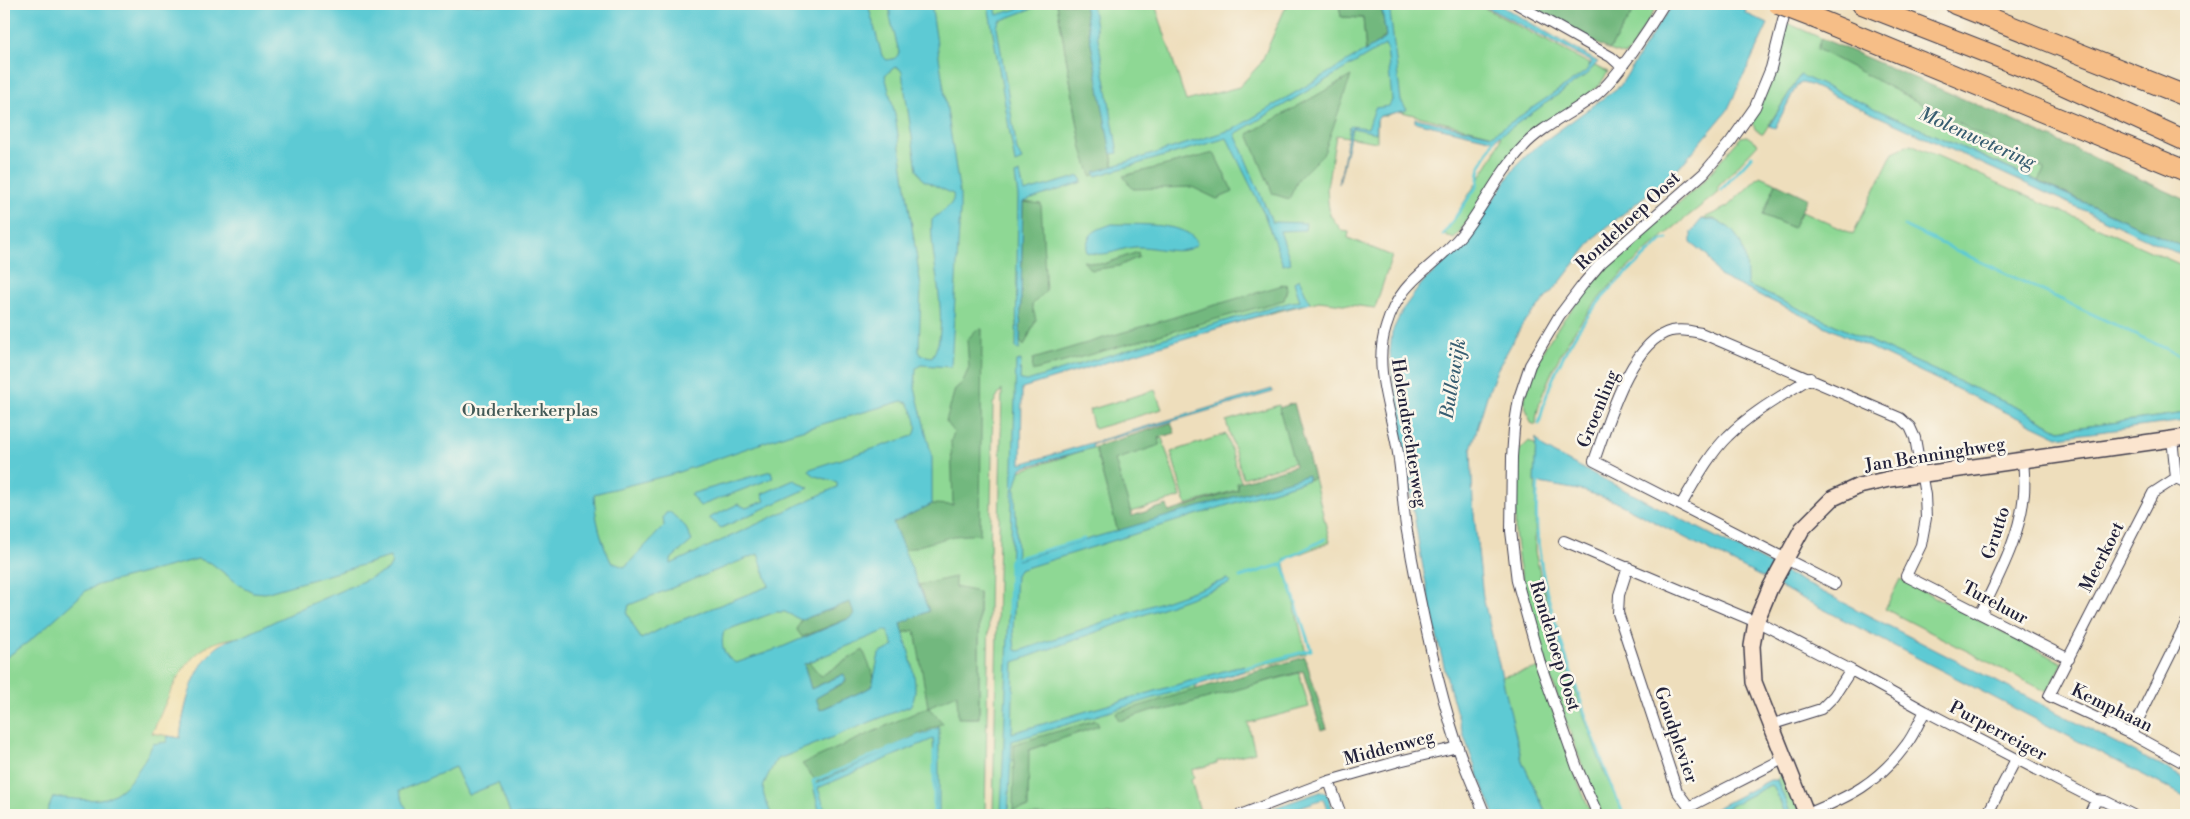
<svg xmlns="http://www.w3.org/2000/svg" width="2190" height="819" font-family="'Libre Bodoni',serif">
	<rect width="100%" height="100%" fill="#fbf7ec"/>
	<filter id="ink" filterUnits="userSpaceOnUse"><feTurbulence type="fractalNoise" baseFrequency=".02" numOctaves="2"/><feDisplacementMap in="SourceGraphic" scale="10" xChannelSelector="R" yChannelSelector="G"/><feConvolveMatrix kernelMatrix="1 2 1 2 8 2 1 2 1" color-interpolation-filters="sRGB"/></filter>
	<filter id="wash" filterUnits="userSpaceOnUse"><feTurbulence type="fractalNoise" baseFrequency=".0096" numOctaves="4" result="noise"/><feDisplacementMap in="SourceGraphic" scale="20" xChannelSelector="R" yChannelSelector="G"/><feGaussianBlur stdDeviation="1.12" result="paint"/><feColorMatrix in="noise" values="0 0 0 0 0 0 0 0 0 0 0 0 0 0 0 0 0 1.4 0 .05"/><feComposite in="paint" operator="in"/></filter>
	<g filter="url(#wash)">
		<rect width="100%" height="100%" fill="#eedebc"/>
		<path fill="#8ed894" stroke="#587d68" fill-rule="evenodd" d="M4,4h1053l25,145 32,19 -30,-164h71l31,97 53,-14 22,-24 26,-59h52l2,13 22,1 3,34 20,-16 -5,-32h96l109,58 22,10 -9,14 -67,49 -78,104 -10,-5 50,-79 7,-18 -103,-26 -13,5h-5l-3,3v23l-41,-7 -9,52 1,15 2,13 12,16 7,1 -1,6 44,18 -17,52 -56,-7 -63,16 -237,69 -3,86 79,-25 24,88 195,-57 16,64 -46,18 22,94 -111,31 4,14 100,-26 10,34 -61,16 7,29 -38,9v2l-25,7 2,8 -3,2 10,35h-208l9,-426 -9,15 -8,411h-981zM979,592v126h-13z
			M1636,7l19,2 -25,42 -5,4 -16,-5z
			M1787,23l34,15 -3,11 227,120 -7,12 -238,-105 -37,58 -8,-5 -3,-7 25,-52z
			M1747,136l11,8 -41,44 2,4c-69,54 -131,100 -168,182 -7,16 -15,34 -15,51l-5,-2 -7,-21 5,-21 16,-34 18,-27 42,-51 25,-25 70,-59 41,-48z
			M1911,144l275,123v146l-127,17 -35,-19 -278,-126 -10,-50 -22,-16h-12l25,-12 33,-31 16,7 -13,32 30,13 9,-17 51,23 40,-82z
			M1155,390l7,19 -68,20 -5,-19z
			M1279,405l17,57 -53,16 -17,-57z
			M1226,434l17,54 -57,17 -15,-53z
			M1162,438l19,59 -54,16 -16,-58z
			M1529,441l7,4 -1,107 16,70 51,145 22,48h-23l-36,-96 -29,-86 -17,-69 -4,-32 2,-72 1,-8z
			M1900,579l163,84 -16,29 -162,-83z
			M1538,668l38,109 16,38h-45l-25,-54 -21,-84z
			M1783,771l18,44h-10l-14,-35z
			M1770,785l4,1 12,29h-73z"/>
		<path fill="#72b87e" stroke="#4a6d5c" d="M1057,4h27l30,165 -23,7 -9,-27z
			M1339,4h42l5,32 -20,16 -3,-34 -22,-1z
			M1522,4h109l5,3 -27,43z
			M1821,38l191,82 174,80v48l-148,-67 7,-12 -228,-120z
			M1351,76l-27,77 -25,25 -10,21 -16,-5 -25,-60z
			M1214,153l19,39 -16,7 -25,-12 -59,2 -10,-13z
			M1776,183l31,15 -14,30 -30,-13z
			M1023,202l18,2 5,87 -14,14 4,15 -12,26 -4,-5z
			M1138,252l1,5 -20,9 -28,4 -8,-9 21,3z
			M1286,284l1,5 -3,11 -252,71 1,-12z
			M982,329l-2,205 -26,2 -50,14 -12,-27 40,-19 21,1 -2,-64 3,-9 -8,-11 9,-32 7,-6 7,-15 -2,-28 9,-10z
			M1294,403l20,75 -195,58 -24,-89 76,-24 4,10 -17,5 2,7 -45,15 17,56 35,-11 2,7 69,-22 -1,-7 58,-17 -16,-58z
			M955,577v10l24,5v126h-21l-1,-24 -29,13 15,16 -126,59 -15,-18 126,-57 -13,-77 -12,3 -2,-10 28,-12 -10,-26z
			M850,602l4,12 -4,4 -48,19 -5,-7 4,-10z
			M863,650l11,27 -2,10 -52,23 -5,-12 31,-16 -3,-8 -32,15 -7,-25 5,-2 12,14z
			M1305,657l22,71 -6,2 -18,-59 -141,40 -9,-1 -34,11 -3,-8z
			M1096,720l3,6 -70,24 -1,58 -15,2 1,-66z"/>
		<path fill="#eeda9e" stroke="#887e6c" d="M234,638c-38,25 -49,56 -54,100l-28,-5c14,-28 25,-68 53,-85 8,-6 20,-8 29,-10z"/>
		<path fill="#5dcad4" stroke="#407688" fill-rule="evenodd" d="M4,4h864l14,52 5,4c6,-1 10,-1 12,-8l-9,-35v-13h41l29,191v16l-9,156 -30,-2 -5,3 -1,20 17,69v47l-39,19 36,88 -28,12c4,20 23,67 9,83l-134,54c-14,28 -18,26 -4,55h-261l-13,-32 -30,12 -13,-28 -56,24 10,24h-363l7,-18c15,1 31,4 47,2 27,-4 42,-34 53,-55l14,-2 1,-6 12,2c5,-38 17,-96 64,-102l62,-30 82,-36 4,-7 -2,-6 -125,36 -12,-1 -12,-6 -30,-23 -13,-4 -100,26 -11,5 -56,50 -27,19zM895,67l4,1 3,4 15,98 6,10 30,14c3,12 -14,18 -21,26 -4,35 21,106 0,137l-11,-2 -2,-4 2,-65 -26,-171 -10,-40zM902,401l6,2c5,9 13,24 5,33l-103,33 -1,2 6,5 22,6v5l-166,77v-5l21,-18 -7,-15 -15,-14 -4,1 -3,4 1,9 -36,38 -4,3 -13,-5c-10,-22 -16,-43 -17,-68l79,-20 115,-40zM758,554l11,32 -98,38 -30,15 -14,-25 2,-9zM850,602l4,12 -4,4 -70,30 -44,15c-13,-7 -16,-18 -12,-32l52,-19h9l16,8zM887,630l7,16 -15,8 -7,33 -52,23 -4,-12 30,-17 -2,-7 -33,15 -7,-25z
			M988,4h7l2,11 37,-11h10l-45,17 -2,6 20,123 5,10 -7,3z
			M1084,4h8l26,149 -7,1z
			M1381,4h8l12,97 6,9 -27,6 -3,4 -1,13 -24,-5 -13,56 11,-58 18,2 7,-20 14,-2 3,-6 -5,-52 -2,-3 -150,89 37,88 34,1 -1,7 -25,1 11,32 -8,2 -20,-54 -36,-73 -131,38 -2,-4 140,-43 151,-90 1,-3z
			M1480,4h18l100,58 -11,12 -93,66 -79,-18v-4l77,17 83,-56 11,-8 6,-9z
			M1674,4h74l-3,9 23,11 -41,87 -48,57 -83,68 -35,45 -39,44 -25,45 -10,26 -16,53 2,55 10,93 39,164 25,54h-52c-63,-136 -79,-294 -103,-441l-2,-22 2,-20 11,-23 19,-26 24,-22 21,-23 49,-72 16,-16 88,-64 40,-64z
			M1800,75l386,173v9l-376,-172 -8,-2 -5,2 -22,43 -6,-2z
			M1020,173l4,19 56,-16 2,6 -59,20 -3,139v8h-4l2,-152 -3,-22z
			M1702,219c37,0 46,34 45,66l277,126 35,19 127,-17v8l-128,16 -339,-161 -11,-20 -17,-13v-11z
			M1112,224c20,1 79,-3 85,20 -12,13 -39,3 -57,3 -20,-1 -30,12 -54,5 2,-20 7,-21 26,-28z
			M1299,279l11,24 -32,7 -256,78 -1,76 251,-75 1,3 -180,52 -1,4 -71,20 -6,20 2,72 291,-85v5l-289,90 -3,5 -3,54 2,21 4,1 209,-72 3,4 -217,79 -2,71 232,-68v6l-232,70 -4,74h-7l8,-206 7,-248 5,-1 -1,20 7,1 127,-40 137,-39 9,-1 -6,-19z
			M1536,438l9,11 641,330v18l-572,-296 -30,-10 -50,-9z
			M771,471l2,7 -73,28 -10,-12z
			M794,480l15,8 -88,40 -12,-10 29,-14 8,4 19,-7 -3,-7z
			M939,727v88h-4l1,-16 -3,-60 -115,49 9,27h-7l-7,-30z
			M1770,780h7l14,35h-5l-12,-28 -4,-2 -57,30h-10z
			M1323,791l4,3 8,21h-6l-6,-16 -46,16h-24z"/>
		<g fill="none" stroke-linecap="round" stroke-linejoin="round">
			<path stroke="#5dcad4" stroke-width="3" d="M1721,190l31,-34
				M1904,226l282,132
				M1443,235l34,-49 3,-20 14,-26
				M1539,424c10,-51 39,-102 76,-140 15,-15 32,-29 47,-44l6,-1
				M1538,483c-8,69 15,137 37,201 15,46 29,87 49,131
				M1240,577l43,-13 5,-6 37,-19
				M1009,613l1,-53 74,-21
				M1241,669l70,-19 -28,-86
				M815,788l-2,-7 107,-45
				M934,815v-64"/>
		</g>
	</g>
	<g filter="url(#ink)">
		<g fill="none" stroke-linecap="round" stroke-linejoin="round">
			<g stroke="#413e4e" stroke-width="12">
				<path id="street" d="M1517,4l94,53 10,9
					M2172,438l4,40
					M2176,478l-23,15 -104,203 82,38 55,30
					M2176,478l10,5
					M1681,505c13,-22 29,-52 47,-69 24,-24 54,-40 82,-58
					M1564,541l192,81
					M1628,567l-9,28 -1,18 59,178 12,16 96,-49
					M1835,584l-241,-123c13,-35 36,-120 77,-130 10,-2 20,0 30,2l199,85 10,9 5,11 10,57 1,23 -5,27 -15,31 163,83
					M1981,613c18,-38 39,-76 43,-119 1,-11 0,-23 -1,-34
					M1756,621l95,49 74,41 132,69 39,20 9,1 28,14
					M1770,725l51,-16 13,-13 17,-26
					M2131,734l55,-111
					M1329,781l12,34
					M1807,814c42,-17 71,-31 99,-69 8,-10 13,-23 19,-34
					M1240,815l89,-34 70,-20 59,-14
					M1485,815c-9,-23 -20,-46 -28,-70 -23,-71 -38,-145 -51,-219 -4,-26 -4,-53 -9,-79 -7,-40 -24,-80 -11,-120 15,-50 46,-56 76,-93 22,-28 37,-62 62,-88 17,-19 52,-35 73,-52 20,-16 53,-67 67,-90
					M1598,815l-20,-45 -38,-107 -23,-82 -6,-50 1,-74 2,-28 5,-31 11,-33 29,-49 25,-33 17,-20 103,-90 27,-32 24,-34 16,-39 16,-63
					M1987,815l29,-56
					M2089,815l7,-15"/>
			</g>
			<g stroke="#413e4e" stroke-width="18">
				<path id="secondary" d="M1807,815l-53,-133 -2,-36 4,-24 14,-34 32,-59 31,-31 26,-12 30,-7 297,-42"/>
			</g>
			<g stroke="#413e4e" stroke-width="22">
				<path id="highway" d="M1862,4l169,66 155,71
					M1955,4l231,92
					M1817,19l369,152"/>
			</g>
			<use href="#street" stroke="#fff" stroke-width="10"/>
			<use href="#secondary" stroke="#fbe5cf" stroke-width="15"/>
			<use href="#highway" stroke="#f6be87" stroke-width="20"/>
			<g stroke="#413e4e" stroke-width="22" stroke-linecap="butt">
				<path id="highway-bridge" d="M1778,4l39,15"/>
			</g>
			<use href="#highway-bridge" stroke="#f6be87" stroke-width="20"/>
		</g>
	</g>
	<g text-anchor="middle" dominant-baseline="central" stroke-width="5" stroke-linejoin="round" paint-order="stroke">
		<g font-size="18" fill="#22223b" stroke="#fbf7ec">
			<text transform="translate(1628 221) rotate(-43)">Rondehoep Oost</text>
			<text transform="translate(1598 409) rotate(-68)">Groenling</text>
			<text transform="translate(1409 433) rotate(81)">Holendrechterweg</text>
			<text transform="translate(1935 455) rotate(-9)">Jan Benninghweg</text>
			<text transform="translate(1996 533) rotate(-72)">Grutto</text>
			<text transform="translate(2102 557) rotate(-63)">Meerkoet</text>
			<text transform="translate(1995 603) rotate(28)">Tureluur</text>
			<text transform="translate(1555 646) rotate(73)">Rondehoep Oost</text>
			<text transform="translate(2112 708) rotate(26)">Kemphaan</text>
			<text transform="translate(1998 731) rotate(28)">Purperreiger</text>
			<text transform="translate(1676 735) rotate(71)">Goudplevier</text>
			<text transform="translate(1389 748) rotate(-15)">Middenweg</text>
		</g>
		<g font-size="18" fill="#425956" stroke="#fbf7ec">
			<text x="530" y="410">Ouderkerkerplas</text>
		</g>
		<g font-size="19" font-style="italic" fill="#375d71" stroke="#fbf7ec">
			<text transform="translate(1977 138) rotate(24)">Molenwetering</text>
			<text transform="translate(1453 379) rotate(-81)">Bullewijk</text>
		</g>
	</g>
	<rect width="2190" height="819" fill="none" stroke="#fbf7ec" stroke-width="20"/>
</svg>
